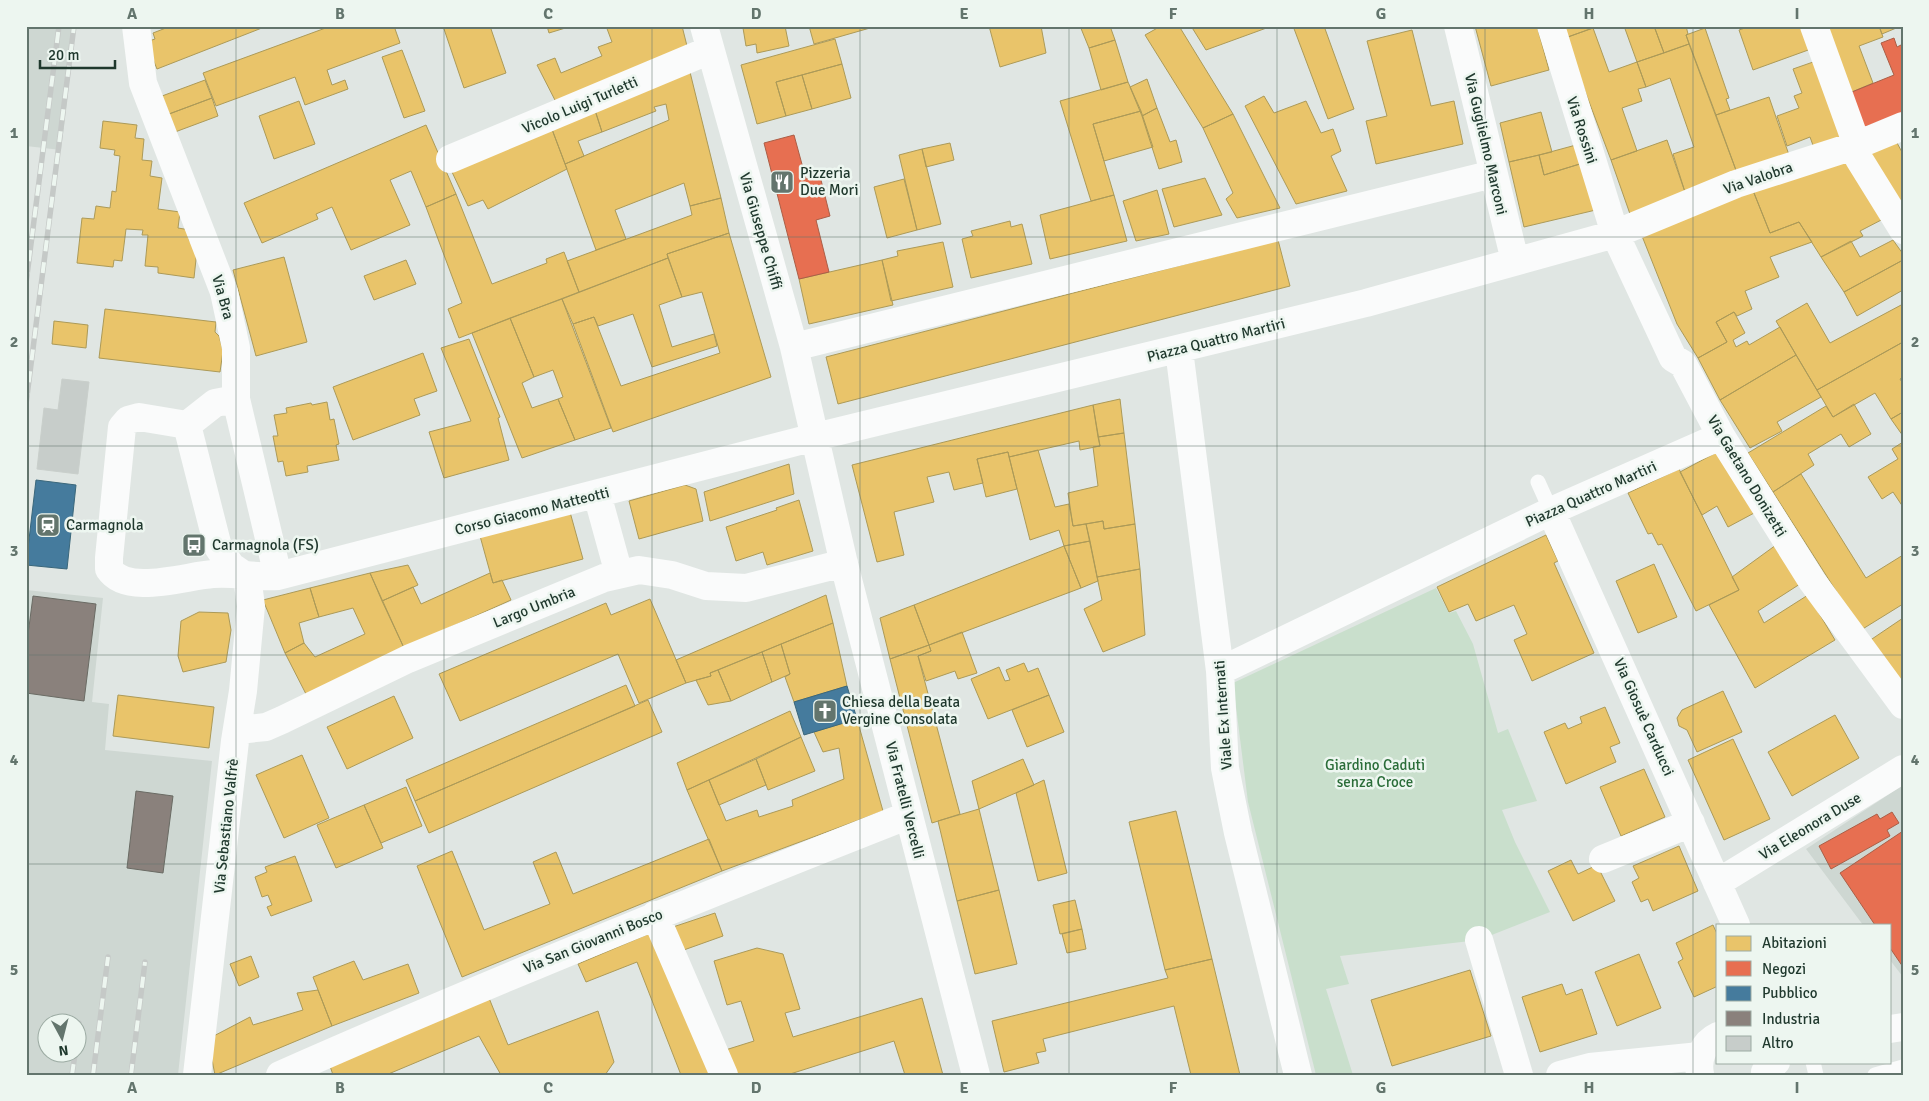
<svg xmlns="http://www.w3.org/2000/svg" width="1929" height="1101" font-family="Signika,sans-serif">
	<rect width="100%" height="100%" fill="#e0e6e3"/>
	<path fill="#ced7d2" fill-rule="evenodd" d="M26,26h50l-15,124 -35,-4z
		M26,590l77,8 -11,104 17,2 -4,46 107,11 -34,314h-152zM48,1024h30v30h-30z
		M1903,785v192l-13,-17v-35h-27l-57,-76z"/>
	<path fill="#c9dfcc" d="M1436,588l13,25 7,-2 17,33 25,89 10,-4 29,72 -35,9 13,32 35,70 -71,28 -139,16 9,28 -23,5 27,86h-37l-68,-273 -15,-119z"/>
	<path fill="#e9c46a" stroke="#ac9a58" d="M171,26h96l-110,43 -11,-27 9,-3 -2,-6z
		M331,26h63l6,17 -73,27 5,15 13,-5 3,9 -43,16 -10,-28 -79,29 -13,-33z
		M443,26h47l16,47 -42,15z
		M547,26h25l-23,7z
		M606,26h76l5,20 -129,60 -21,-41 18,-7 6,15 41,-17 -4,-9 14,-5z
		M785,26l4,20 -32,7 -1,-9 -10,2 -3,-18z
		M809,26h68l-63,18z
		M989,26h52l5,27 -46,14z
		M1080,26h30l5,14 -26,8z
		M1161,26h18l54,88 -30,14 -58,-93z
		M1191,26h81l-66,24z
		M1293,26h31l30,83 -26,10z
		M1475,26h62l12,44 -58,16z
		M1562,26h31v2l-28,10z
		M1624,26h30l10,27 -27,9z
		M1654,26h32l2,8 -2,1 3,9 -25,9z
		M1751,26h52l8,23 -58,21 -14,-40z
		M1829,26h50l4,11 -24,9 14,37 -26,11 -26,-65z
		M1879,26h22l-19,8z
		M1593,28l16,44 28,-10 9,25 -8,2 4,12 -20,7 15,43 -26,9 -46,-122z
		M1705,28l24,70 -3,1 4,11 -14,5 -30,-80z
		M1412,30l19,76 23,-5 9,43 -87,20 -10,-43 21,-5 -20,-75z
		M835,39l7,25 -66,18 10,34 -29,8 -16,-59z
		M1115,40l13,42 -27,8 -12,-42z
		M1689,44l48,129 -52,19 -12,-38 21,-7 -24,-69 -24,9 -9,-25z
		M402,50l23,61 -21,7 -22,-61z
		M1816,61l28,77 -30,10 -4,-11 -23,9 -10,-30 22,-8 -5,-12 8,-3 -9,-24z
		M688,64l33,134 -31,8 -6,-23 -69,27 11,29 -30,11 -31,-86 104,-44 -3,-16 -12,3 2,4 -54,21 -9,-28z
		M842,64l9,34 -39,11 -10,-34z
		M802,75l10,34 -26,7 -10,-34z
		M1147,79l10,29 -15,8 -12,-29z
		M205,80l7,18 -43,16 -7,-18z
		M1128,82l13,29 -48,13 21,71 -23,6 -31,-100z
		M1264,96l10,17 32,-12 15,32 12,-4 8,22 -10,5 16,35 -51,13 -51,-98z
		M1769,97l20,58 -52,18 -21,-58z
		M212,98l6,18 -43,16 -6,-18z
		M299,101l16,43 -41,15 -15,-43z
		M593,104l9,28 -24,9 6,15 -19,8 -15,-40z
		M1157,108l13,34 6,-2 6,22 -23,7 -17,-53z
		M1141,111l12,36 -49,14 -11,-37z
		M1541,112l11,40 -43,10 -9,-39z
		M1233,114l47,94 -43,10 -11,-19 7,-6 -30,-65z
		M103,121l34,4 -2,13 9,1 -2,21 10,1 -2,15 12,2 -4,31 22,3 -2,16 12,2 -1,10 8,10 -3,28 -36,-5v-6l-13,-1 3,-31h-6l1,-5 -17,-1 -4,32 -8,-1 -1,7 -36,-4 5,-45 12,1 2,-13 14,2 2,-17 4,1 4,-36 -6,-1 1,-5 -15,-2z
		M550,124l17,45 -79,40 -5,-9 -15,6 -16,-34z
		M426,125l30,69 -30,13 -15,-36 -21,9 20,45 -59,25 -19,-43 -16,7 2,5 -56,24 -18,-40z
		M1667,140l19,55 -56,19 -19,-54z
		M1896,141l7,13v56l-38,-55z
		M950,143l4,17 -28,7 -4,-18z
		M1576,145l7,18 -39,12 -5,-20z
		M922,149l19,75 -24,6 -18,-75z
		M1539,155l5,20 39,-12 17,46 -76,18 -15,-65z
		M1848,155l39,62 -27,14 3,5 -42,21 -22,-35 -29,11 -18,-45z
		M1205,178l17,37 -48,12 -12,-38z
		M904,179l13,51 -30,8 -13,-51z
		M1752,188l18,45 29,-11 13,20 -42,15 9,20 -34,14 7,18 -15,7 -3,-4 -18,10 11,20 -29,16 -21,-34 -37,-93z
		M1157,190l12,44 -33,7 -13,-40z
		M456,194l36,90 55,-21 -1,-4 18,-7 15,40 -120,46 -11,-29 14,-6 -36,-96z
		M1114,195l13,46 -77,18 -10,-44z
		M721,198l8,35 -62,21 1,4 -89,34 -12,-31 125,-46 -2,-9z
		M1010,221l1,6 11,-3 10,40 -61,14 -9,-39 11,-3 -2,-5z
		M729,233l42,144 -158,55 -40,-108 21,-7 27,69 99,-33 -18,-61 -20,5 -15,-43z
		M1278,240l12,46 -452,118 -12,-47z
		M1893,240l10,14v6l-59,32 -23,-35 30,-16 9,16z
		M943,242l10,45 -62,14 -9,-41 16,-4 -1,-5z
		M284,257l23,85 -51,14 -23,-86z
		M668,258l14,39 -23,8 13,42 42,-13 3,12 -65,21 -19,-53 -35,12 -4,-9 -21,7 -11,-25z
		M406,260l10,24 -42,16 -10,-24z
		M882,260l11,45 -84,19 -10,-45z
		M1903,260v30l-46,26 -13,-24z
		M562,299l49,129 -36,12 -17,-41 5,-2 -10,-27 -19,7 -24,-59z
		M1807,303l23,40 73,-39v38l-86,48 -41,-69z
		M105,309l111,13 -1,10 4,4 4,15 -3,21 -121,-14z
		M1734,312l11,21 -12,7 3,7 11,-6 2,4 31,-18 16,28 -76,45 -22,-42 29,-16 -11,-20z
		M510,318l24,59 -12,6 10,25 26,-9 17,41 -53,18 -50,-125z
		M54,321l34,4 -2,23 -34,-4z
		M469,339l31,78 -2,1 11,42 -65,18 -15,-46 42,-11 -30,-73z
		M1903,342v35l-3,2 3,5v28l-12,7 -16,-26 -42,24 -16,-27z
		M423,353l14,38 -23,8 6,16 -67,25 -20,-53z
		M1796,355l25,42 -44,25 5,9 -32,17 -30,-48z
		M1120,399l4,34 -26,4 -5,-32z
		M327,402l3,18 4,-1 5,25 -3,1 3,15 -32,6 1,6 -22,4 -3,-15 -5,1 -5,-26h5l-4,-21 13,-2 -1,-5 25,-5 1,2z
		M1854,404l17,30 -22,13 -8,-13 -33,20 6,11 -41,27 -25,-39 78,-47 7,11z
		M1093,405l7,41 -20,4 -1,-9 -70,16 -1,-5 -31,7 6,24 -29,7 -5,-18 -22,5 7,25 -40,10 10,43 -27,7 -25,-97z
		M1903,412v24l-12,-17z
		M1124,433l11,91 -31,5 -1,-8 -30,5 -5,-33 30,-7 -5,-39 7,-1 -2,-9z
		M1903,442v65l-10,-15 -11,7 -14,-22 30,-18 -6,-10z
		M1038,450l17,57 14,-3 4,22 13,-2 4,17 -26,5 -5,-16 -29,10 -21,-83z
		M1721,450l35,62 -28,15 -11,-21 -15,9 -22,-43z
		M1008,452l9,37 -31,8 -9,-38z
		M789,464l5,30 -84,27 -6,-29z
		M1679,469l60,121 -43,21 -34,-67 -4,1 -6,-12 -4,1 -20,-41z
		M1801,474l65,104 37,-23v49l-42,26 -88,-138z
		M685,485l11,4 7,32 -64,18 -10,-38z
		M799,500l14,51 -46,14 -4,-13 -27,9 -10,-34 51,-17 -1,-2z
		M570,512l13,47 -90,24 -13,-47z
		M1103,521l1,8 31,-5 5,45 -43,8 -11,-53z
		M1546,535l12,26 -4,2 40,90 -62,28 -18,-41 13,-6 -13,-29 -38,16 -8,-17 -19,8 -12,-25z
		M1090,541l8,40 -17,7 -17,-42z
		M1776,545l24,39 -42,27 6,12 44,-28 27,45 -80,48 -46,-83 30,-15 -7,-13z
		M1064,546l17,42 -152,57 -15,-40z
		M1654,564l23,53 -39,16 -22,-52z
		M408,565l10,20 -36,16 -12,-28z
		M1140,569l5,66 -42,17 -19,-43 18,-9 -5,-23z
		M370,573l34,75 -97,48 -22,-43 19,-10 11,14 50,-23 -12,-26 -34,9 -9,-29z
		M490,573l3,10 9,-3 9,20 -107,48 -22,-47 31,-14 8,17z
		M310,588l9,29 -20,6 5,20 -19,10 -22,-53z
		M826,595l7,28 -123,50 1,3 -25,7 -10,-23z
		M650,599l36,84 -47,20 -21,-49 -158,67 -21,-47 167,-71 5,12z
		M914,605l15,40 -39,14 -10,-41z
		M199,612l29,1 3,17 -5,32 -43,10 -5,-16 3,-35z
		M1903,618v63l-9,-6 -25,-34z
		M833,623l14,63 -53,16 -9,-25 5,-3 -9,-30z
		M962,632l15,41 -19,6 -3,-8 -29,10 -8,-25 13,-5 -2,-6z
		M781,644l9,30 -18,8 -10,-30z
		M929,645l2,6 -13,5 42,158 -28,9 -42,-164z
		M762,652l10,30 -41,19 -13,-31z
		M1024,663l4,9 10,-4 11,27 -61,24 -17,-40 28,-12 6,14 5,-1 -4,-10z
		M718,670l13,31 -23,4 -12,-25 15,-4 -1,-3z
		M626,685l9,21 -220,95 -9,-21z
		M1723,691l19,41 -45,20 -10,-22 -8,-4 -2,-8 5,-8z
		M118,695l96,12 -5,41 -96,-12z
		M1049,695l15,37 -37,15 -15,-37z
		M394,696l19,42 -66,31 -20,-42z
		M648,700l14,32 -233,101 -14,-32z
		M1605,707l15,36 -10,4 6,15 -50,22 -22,-52 21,-9 3,6 14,-6 -2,-6z
		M790,711l11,26 -114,53 -10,-27z
		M1835,715l24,43 -67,38 -24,-44z
		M857,719l26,92 -161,60 -35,-81 22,-10 17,41 31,-11 2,7 34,-11 -1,-6 52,-21 -5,-31 -16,4 -9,-20z
		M801,737l14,34 -47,19 -12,-31z
		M1733,739l37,80 -46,21 -36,-80z
		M302,755l27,63 -45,20 -28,-63z
		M756,759l10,26 -47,20 -10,-25z
		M1023,759l11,26 -55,24 -7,-28z
		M1644,769l21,48 -44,19 -21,-49z
		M1044,780l23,93 -29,8 -22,-88z
		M406,787l16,39 -41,17 -17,-38z
		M364,805l19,43 -47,20 -19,-43z
		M979,809l20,81 -42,11 -19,-80z
		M1176,811l36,148 -47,11 -36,-148z
		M709,839l13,32 -260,106 -45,-111 35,-15 32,79 66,-26 -17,-42 23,-10 17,42z
		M1679,846l19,45 -45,20 -5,-12 -7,3 -9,-20 7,-4 -6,-12z
		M295,856l17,45 -41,15 -4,-9 5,-2 -4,-10 -6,2 -7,-20 12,-5 -2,-5z
		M1571,860l7,14 19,-9 18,36 -42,20 -25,-50z
		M999,890l18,74 -42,10 -18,-73z
		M1075,900l7,29 -22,5 -7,-29z
		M715,913l8,23 -42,15 -8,-24z
		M1713,925l5,11v50l-24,11 -16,-35 5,-3 -7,-16z
		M1082,929l4,20 -19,4 -5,-19z
		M653,932l60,143h-32l-44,-113 -51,20 -8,-18z
		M757,948l26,6 17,55 -15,4 8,24 129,-39 21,77h-38l-11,-34 -107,34h-58l-10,-23 35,-11 -13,-40 -14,4 -13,-44z
		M1639,954l22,54 -44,18 -22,-54z
		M251,956l8,21 -20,9 -9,-22z
		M1212,959l28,116h-49l-17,-69 -131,33 3,12 -10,2 3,10 -35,9 -12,-51 176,-43 -3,-8z
		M354,961l9,19 45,-16 11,29 -87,33 -19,-49z
		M1470,970l21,66 -99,30 -21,-66z
		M1562,984l4,11 16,-6 15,45 -57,18 -18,-55z
		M318,990l14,36 -117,49 -7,-36 42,-22 3,8 50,-15 -6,-17z
		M489,998l19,47 90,-34 16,51 -9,13h-104l-22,-39 -93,39h-53l-3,-9z"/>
	<path fill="#e76f51" stroke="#ab5e46" d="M1894,38l3,9 6,-3v69l-41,15 -15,-34 47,-19 -13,-32z
		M794,135l12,44 14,-3 10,40 -14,4 13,52 -30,7 -35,-136z
		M1892,812l7,11 -12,7 3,6 -59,33 -12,-23 58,-32 3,5z
		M1903,831v136l-13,-19v-23h-15l-35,-52z"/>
	<path fill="#457b9d" stroke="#3a677b" d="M36,480l40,5 -9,84 -41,-4z
		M847,686l10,33 -53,16 -10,-33z"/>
	<path fill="#8a817c" stroke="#6a6b64" d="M33,596l63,8 -12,97 -58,-8v-43z
		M136,791l37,5 -10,77 -36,-5z"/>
	<path fill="#c7cdca" stroke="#c9cfcb" d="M62,379l27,3 -11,92 -41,-5 7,-61 14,2z"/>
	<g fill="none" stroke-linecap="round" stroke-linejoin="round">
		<path stroke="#fafbfb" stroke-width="15" d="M1538,482l13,29
			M1813,1062l3,13
			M1875,1075l28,-8"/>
		<path stroke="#fafbfb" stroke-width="28" d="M136,26l7,57 81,209 12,56v51l42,177
			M704,26l90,321 50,217 132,511
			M1458,26l57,235
			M1551,26l64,208 58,124 10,6 38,72 91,145 91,124
			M1814,26l43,119 2,14 44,71
			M450,159l260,-109
			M794,347l699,-173
			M1179,350l41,321 5,97 13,65 60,242
			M187,425l-48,-8 -11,3 -6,7 -13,131v11c18,27 76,7 104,5 22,-2 43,4 65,2l537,-139 551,-134 249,-69 121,-50 121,-39 46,-19
			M187,425l31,122 13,19 16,11
			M187,425l28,-22 21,-4
			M597,494l22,80
			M1551,511l185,414
			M1220,671l331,-160 170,-75
			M238,730l28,-3 16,-7 126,-61 196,-81 35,-8 33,5 34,11 40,2 98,-25
			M1603,859l88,-36
			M1717,883l186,-114
			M655,915l69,160
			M1479,940l40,135
			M1890,1029l13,-2
			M1765,1072l11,-10
			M1700,1074c-3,-15 3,-31 18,-38
			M197,1075l38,-334 8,-50 8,-85 -4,-29
			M280,1075c208,-92 418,-177 629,-260
			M1560,1075l30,-8 110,-11"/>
		<g stroke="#c5c9c7" stroke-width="5.5">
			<path id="rail" d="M26,283l33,-257
				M26,404l48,-378
				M78,1033l1,-10
				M72,1075l3,-21
				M93,1075l15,-118
				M131,1075l14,-113"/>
		</g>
		<use href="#rail" stroke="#edf6f0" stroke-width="4" stroke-dasharray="11" stroke-linecap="butt"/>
	</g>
	<path fill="none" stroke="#63756d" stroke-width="1" stroke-opacity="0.55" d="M236,26v1049M444,26v1049M652,26v1049M860,26v1049M1069,26v1049M1277,26v1049M1485,26v1049M1693,26v1049M26,237h1877M26,446h1877M26,655h1877M26,864h1877"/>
	<defs>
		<g id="restaurant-square" transform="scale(1.25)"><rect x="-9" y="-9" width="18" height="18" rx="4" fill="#63756d" stroke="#edf6f0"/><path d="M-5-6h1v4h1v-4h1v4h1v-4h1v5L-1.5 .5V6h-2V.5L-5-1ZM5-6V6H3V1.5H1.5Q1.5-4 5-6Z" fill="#fff"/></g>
		<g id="station-square" transform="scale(1.25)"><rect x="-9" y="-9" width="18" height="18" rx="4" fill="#63756d" stroke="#edf6f0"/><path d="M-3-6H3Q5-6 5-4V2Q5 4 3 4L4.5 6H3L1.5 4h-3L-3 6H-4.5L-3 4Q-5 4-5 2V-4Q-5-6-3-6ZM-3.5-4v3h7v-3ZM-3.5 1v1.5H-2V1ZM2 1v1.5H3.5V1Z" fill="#fff"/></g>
		<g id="bus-square" transform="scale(1.25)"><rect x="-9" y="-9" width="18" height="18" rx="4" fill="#63756d" stroke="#edf6f0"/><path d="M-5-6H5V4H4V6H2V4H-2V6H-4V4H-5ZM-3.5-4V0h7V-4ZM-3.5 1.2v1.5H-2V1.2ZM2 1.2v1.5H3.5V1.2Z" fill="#fff"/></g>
		<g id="church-square" transform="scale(1.25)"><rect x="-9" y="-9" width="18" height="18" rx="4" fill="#63756d" stroke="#edf6f0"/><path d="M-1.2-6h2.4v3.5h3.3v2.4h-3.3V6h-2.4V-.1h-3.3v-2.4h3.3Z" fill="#fff"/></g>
	</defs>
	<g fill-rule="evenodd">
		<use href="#restaurant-square" x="782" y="182"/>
		<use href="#station-square" x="48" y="525"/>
		<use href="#bus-square" x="194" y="545"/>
		<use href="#church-square" x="825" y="711"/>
	</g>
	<g text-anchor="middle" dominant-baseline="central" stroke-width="5" stroke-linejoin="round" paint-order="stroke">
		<g font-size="15" fill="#1f382d" stroke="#edf6f0">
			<text transform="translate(580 105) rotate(-23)">Vicolo Luigi Turletti</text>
			<text transform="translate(1582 130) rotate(72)">Via Rossini</text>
			<text transform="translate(1486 144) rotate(77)">Via Guglielmo Marconi</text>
			<text transform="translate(1758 178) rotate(-19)">Via Valobra</text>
			<text transform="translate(761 231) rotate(74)">Via Giuseppe Chiffi</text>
			<text transform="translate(223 297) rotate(74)">Via Bra</text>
			<text transform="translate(1216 340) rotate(-14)">Piazza Quattro Martiri</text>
			<text transform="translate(1747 476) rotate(59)">Via Gaetano Donizetti</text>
			<text transform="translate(1591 494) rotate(-24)">Piazza Quattro Martiri</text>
			<text transform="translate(532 511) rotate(-14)">Corso Giacomo Matteotti</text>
			<text transform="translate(534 607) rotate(-22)">Largo Umbria</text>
			<text transform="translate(1223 715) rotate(-94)">Viale Ex Internati</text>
			<text transform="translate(1644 717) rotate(66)">Via Giosuè Carducci</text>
			<text transform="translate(905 800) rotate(76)">Via Fratelli Vercelli</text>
			<text transform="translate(226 826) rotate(-84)">Via Sebastiano Valfrè</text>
			<text transform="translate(1810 826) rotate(-31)">Via Eleonora Duse</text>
			<text transform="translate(593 941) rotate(-22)">Via San Giovanni Bosco</text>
		</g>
		<g font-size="15" fill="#1f382d" stroke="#edf6f0" text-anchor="start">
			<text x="800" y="173">Pizzeria<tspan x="800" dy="17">Due Mori</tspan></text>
			<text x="66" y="525">Carmagnola</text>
			<text x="212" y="545">Carmagnola (FS)</text>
			<text x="842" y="702">Chiesa della Beata<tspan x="842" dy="17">Vergine Consolata</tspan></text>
		</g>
		<g font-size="15" fill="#2b6d39" stroke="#edf6f0">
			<text x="1375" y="765">Giardino Caduti<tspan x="1375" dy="17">senza Croce</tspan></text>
		</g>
	</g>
	<rect width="1929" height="1101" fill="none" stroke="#edf6f0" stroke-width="55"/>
	<rect x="1716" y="924" width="175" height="140" fill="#edf6f0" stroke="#9baaa2"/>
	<rect x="1726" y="936" width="25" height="15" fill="#e9c46a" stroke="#9baaa2"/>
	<text x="1762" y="948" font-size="15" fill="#1f382d">Abitazioni</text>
	<rect x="1726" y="961" width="25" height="15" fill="#e76f51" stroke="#9baaa2"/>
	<text x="1762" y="974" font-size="15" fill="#1f382d">Negozi</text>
	<rect x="1726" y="986" width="25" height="15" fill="#457b9d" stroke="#9baaa2"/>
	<text x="1762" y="998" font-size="15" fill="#1f382d">Pubblico</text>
	<rect x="1726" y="1011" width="25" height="15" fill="#8a817c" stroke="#9baaa2"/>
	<text x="1762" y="1024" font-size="15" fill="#1f382d">Industria</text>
	<rect x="1726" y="1036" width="25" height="15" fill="#c7cdca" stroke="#9baaa2"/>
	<text x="1762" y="1048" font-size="15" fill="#1f382d">Altro</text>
	<g transform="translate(62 1038) rotate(173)"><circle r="24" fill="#edf6f0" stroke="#9baaa2"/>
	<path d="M0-4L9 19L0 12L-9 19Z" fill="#63756d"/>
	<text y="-8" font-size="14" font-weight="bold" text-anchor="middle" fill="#1f382d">N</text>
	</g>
	<path d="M40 60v8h75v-8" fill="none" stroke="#1f382d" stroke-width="2.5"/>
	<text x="48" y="60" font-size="15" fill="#1f382d" stroke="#edf6f0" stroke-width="4" paint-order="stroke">20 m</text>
	<rect x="28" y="28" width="1874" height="1046" fill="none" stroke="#63756d" stroke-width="2"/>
	<g font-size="16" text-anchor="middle" font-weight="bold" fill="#63756d">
		<text x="132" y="19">A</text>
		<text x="340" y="19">B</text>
		<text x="548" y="19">C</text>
		<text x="756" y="19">D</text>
		<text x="964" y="19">E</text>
		<text x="1173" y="19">F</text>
		<text x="1381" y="19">G</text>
		<text x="1589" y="19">H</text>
		<text x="1797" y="19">I</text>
		<text x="14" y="138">1</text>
		<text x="1915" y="138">1</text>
		<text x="14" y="347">2</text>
		<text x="1915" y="347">2</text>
		<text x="14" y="556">3</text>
		<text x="1915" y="556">3</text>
		<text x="14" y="765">4</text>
		<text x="1915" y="765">4</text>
		<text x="14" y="975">5</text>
		<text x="1915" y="975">5</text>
		<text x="132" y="1093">A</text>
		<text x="340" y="1093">B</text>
		<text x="548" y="1093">C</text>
		<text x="756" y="1093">D</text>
		<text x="964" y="1093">E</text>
		<text x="1173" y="1093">F</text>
		<text x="1381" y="1093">G</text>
		<text x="1589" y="1093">H</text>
		<text x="1797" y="1093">I</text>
	</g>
</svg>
